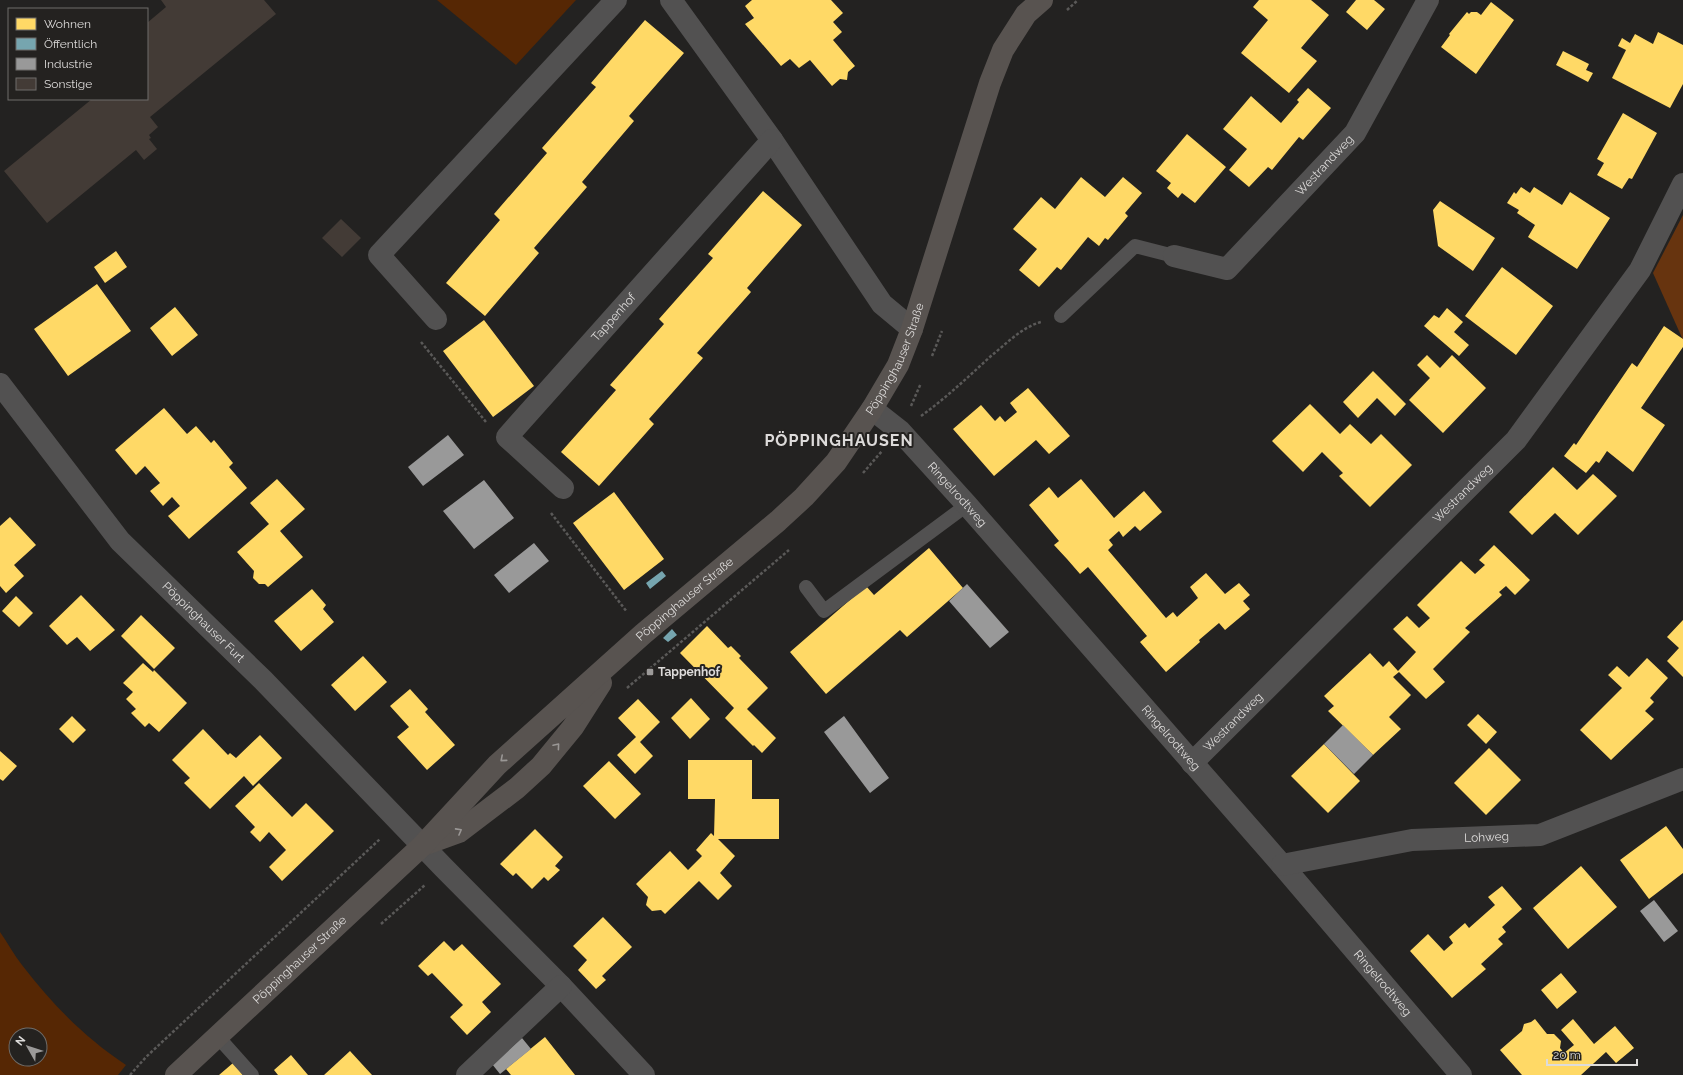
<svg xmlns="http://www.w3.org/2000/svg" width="1683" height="1075" font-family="Raleway,sans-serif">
	<rect width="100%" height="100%" fill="#232221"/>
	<path fill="#562704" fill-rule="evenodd" d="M437,0h139l-60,65z
		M0,932c8,11 14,23 22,33 31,40 62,72 104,100l-8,10h-118zM16,1035h24v24h-24z"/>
	<path fill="#67340f" d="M1683,215v125l-30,-67z"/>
	<path fill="#ffd966" d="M752,0h79l12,13 -10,9 9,10 -9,8 22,26 -7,6 -1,8 -7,-1 -8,7 -22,-26 -11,8 -9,-9 -9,7 -36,-42 9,-6 -9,-12z
		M1259,0h52l18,15 -28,33 16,13 -28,32 -48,-40 27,-33 -15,-13z
		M1356,0h18l11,9 -18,21 -21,-18z
		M1491,2l23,18 -38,54 -35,-27 9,-12 -1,-1 18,-22 2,2 2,-2h6l4,3z
		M645,20l39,33 -55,63 5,5 -52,61 5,5 -53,61 5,5 -54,63 -39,-33 54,-63 -6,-6 53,-61 -5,-5 54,-61 -5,-4z
		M1658,32l25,13v39l-13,24 -58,-30 14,-28 -8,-4 4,-8 8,5 5,-9 18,10z
		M1563,51l26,13 -3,6 7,3 -5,9 -32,-17z
		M1308,88l23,20 -28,32 -4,-3 -27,33 -4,-3 -19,20 -20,-17 18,-21 -24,-20 28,-33 30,27 18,-21 -2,-2z
		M1623,113l34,20 -25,46 -3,-1 -7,11 -25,-14 7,-12 -7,-4z
		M1187,134l39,33 -31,36 -13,-10 -4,5 -11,-10 4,-5 -15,-12z
		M1081,177l24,20 18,-20 19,16 -17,20 3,3 -20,24 -3,-2 -6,8 -11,-9 -27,33 -4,-3 -18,20 -20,-17 18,-21 -24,-20 28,-32 14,12z
		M1521,187l9,6 4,-6 28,18 8,-13 40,26 -33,51 -49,-32 7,-12 -18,-12 2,-3 -12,-7 7,-11 2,2z
		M763,191l39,34 -55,63 4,4 -54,61 6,5 -54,61 5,5 -55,62 -38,-34 55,-62 -6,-5 54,-61 -5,-5 54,-61 -5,-4z
		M1440,201l55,37 -22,33 -35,-25 -5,-36z
		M116,251l11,16 -22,16 -11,-16z
		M1502,267l51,39 -37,49 -51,-39z
		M97,284l34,47 -63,45 -34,-47z
		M175,307l23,28 -26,21 -22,-28z
		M1447,308l16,14 -9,10 15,13 -10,11 -35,-30 10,-11 5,3z
		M484,320l50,66 -41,31 -50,-66z
		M1664,326l19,13v8l-42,61 24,17 -32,47 -26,-21 -8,12 -3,-2 -10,12 -22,-17 10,-13 2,2 56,-82 5,4z
		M1427,355l13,13 12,-13 34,33 -43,45 -34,-33 21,-22 -13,-13z
		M1373,371l33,33 -11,12 -18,-18 -19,20 -15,-16z
		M1028,388l42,48 -21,18 -13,-14 -42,36 -41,-47 28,-24 14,16 5,-5 5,6 12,-10 -7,-9z
		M1310,404l30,30 10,-10 21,20 10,-10 31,31 -42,42 -31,-31 4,-3 -21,-21 -19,20 -31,-31z
		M164,408l23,26 9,-8 15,17 3,-3 19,23 -4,4 18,21 -58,51 -21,-23 12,-10 -8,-9 -9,9 -13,-15 10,-8 -15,-17 -9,9 -21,-25z
		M1553,467l24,23 16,-16 24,22 -39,39 -23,-22 -23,22 -23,-23z
		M277,479l28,30 -25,22 23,26 -35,30 -3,-3h-6l-6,-6 1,-7 -17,-19 32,-28 -19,-21z
		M1081,479l33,39 30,-27 18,21 -22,19 -5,-5 -12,11 -4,-6 -10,9 4,5 -5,5 58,68 7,-6 4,5 21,-19 -8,-11 16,-14 19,21 14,-11 11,12 -7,6 7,8 -25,21 -6,-7 -20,17 1,2 -34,30 -26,-30 7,-6 -59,-69 -8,7 -13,-15 -13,-14 5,-4 -30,-36 20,-18 9,11z
		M614,492l50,67 -40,31 -51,-67z
		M10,517l26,28 -22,20 10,11 -18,17 -6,-7v-60z
		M1494,545l36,35 -15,15 -9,-9 -7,6 3,3 -37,33 5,4 -37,37 12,13 -19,17 -27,-27 -6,5 18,18 -22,22 12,12 -28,26 -45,-44 6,-5 -10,-10 46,-43 13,14 6,-6 9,10 18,-19 -23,-23 14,-13 12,12 11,-10 -13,-13 44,-44 14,13 10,-9 -6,-5z
		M929,548l34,40 -56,49 -7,-7 -74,64 -36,-42 76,-66 8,9z
		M312,589l14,16 -3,4 11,13 -33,29 -27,-30z
		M81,595l34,35 -25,21 -13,-14 -10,8 -18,-19z
		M16,596l17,17 -14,14 -17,-16z
		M141,615l34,33 -21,21 -33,-33z
		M1683,620v57l-16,-16 12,-13 -12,-11z
		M707,626l21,22 3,-2 10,10 -2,2 29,30 -21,21 29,29 -14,15 -8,-8 -1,1 -28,-28 9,-10 -54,-55z
		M363,656l24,26 -32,29 -24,-26z
		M1647,658l21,20 -18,20 4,4 -9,9 9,8 -43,41 -31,-30 42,-42 -14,-13 9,-9 12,11z
		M143,663l10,9 1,-2 33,33 -28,29 -10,-9 -4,4 -14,-14 5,-4 -10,-10 7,-7 -10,-9z
		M410,689l18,20 -3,3 30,33 -28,25 -30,-33 12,-10 -19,-21z
		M691,698l19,21 -20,20 -19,-21z
		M638,699l22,23 -20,20 13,14 -18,18 -18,-19 19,-18 -18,-19z
		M1478,714l19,18 -11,12 -19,-19z
		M72,716l14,14 -13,13 -14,-14z
		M203,729l25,26 2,-2 6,5 24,-23 22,23 -29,28 -9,-10 -34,33 -26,-26 6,-5 -18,-18z
		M1324,744l36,37 -32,32 -37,-37z
		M1489,748l32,32 -35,35 -32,-32z
		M0,751l17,15 -14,15 -3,-2z
		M688,760h64v39h27v40h-61l17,17 -15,17 12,13 -14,14 -19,-19 -34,33 -4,-4 -9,1 -6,-6 2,-8 -12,-13 34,-33 18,19 14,-14 -6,-6 15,-17 3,3 1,-37h-27z
		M609,761l32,33 -26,25 -32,-33z
		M259,783l33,34 14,-14 28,28 -52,50 -13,-14 17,-17 -17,-18 -9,10 -10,-10 5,-5 -20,-21z
		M1666,826l17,23v24l-34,26 -29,-39z
		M535,829l28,28 -8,9 5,4 -12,11 -4,-4 -12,12 -16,-16 -3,3 -13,-12z
		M1581,866l36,41 -49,42 -35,-41z
		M1502,886l20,23 -20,18 4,5 -8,7 5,5 -22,20 5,5 -34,29 -42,-47 18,-17 16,17 9,-8 -4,-6 16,-14 4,5 26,-23 -7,-8z
		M603,917l29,30 -30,29 4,4 -10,9 -18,-19 9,-10 -14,-14z
		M444,941l10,10 8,-7 39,40 -19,18 9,10 -24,23 -17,-18 13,-12 -31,-32 -4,3 -10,-10z
		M1561,973l16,19 -20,17 -16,-19z
		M1535,1019l12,15h7l7,7 -1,7 4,5 10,-8 -13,-15 12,-11 21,25 21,-18 19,22 -18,15 -10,-11 -25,23h-59l-22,-25 22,-19 2,-7 7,-2z
		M545,1037l30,38h-64l-5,-6z
		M350,1051l22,24h-48z
		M291,1055l17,20h-30l-4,-5z
		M233,1063l10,12h-24z"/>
	<path fill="#76a5af" d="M662,571l4,5 -16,13 -4,-6z
		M672,629l5,6 -9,7 -5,-4z"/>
	<path fill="#999" d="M448,435l16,20 -41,31 -15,-19z
		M484,480l30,38 -40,31 -31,-38z
		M534,543l15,18 -40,32 -15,-18z
		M967,584l42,48 -19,16 -41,-47z
		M844,716l45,62 -19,15 -46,-61z
		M1343,725l30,30 -19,19 -30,-30z
		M1654,900l24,31 -14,11 -24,-31z
		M522,1038l9,11 -31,25 -8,-10z"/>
	<path fill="#433b36" d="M161,0h103l12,14 -126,103 8,10 -9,8 2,3 -2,1 8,10 -13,11 -8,-10 -89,73 -43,-52 88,-72h55v-76l19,-16z
		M341,219l20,19 -19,19 -20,-19z"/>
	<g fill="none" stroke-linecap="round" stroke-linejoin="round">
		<path stroke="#5a5958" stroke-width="2.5" stroke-dasharray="3 2" stroke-linecap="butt" d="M1067,10l11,-10
			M421,342l65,80
			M932,356l10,-25
			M911,406l10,-23
			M921,416c25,-18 47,-39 70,-60 15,-12 31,-29 50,-34
			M863,473l19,-22
			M551,513l76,99
			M627,688l162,-138
			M381,924l44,-39
			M130,1075l16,-18 234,-218"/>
		<path stroke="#525151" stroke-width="14" d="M1061,316l74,-70 39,10
			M806,587l18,24 143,-106
			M218,1037l34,38"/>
		<g stroke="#525151" stroke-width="22">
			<path d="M671,0l101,140 110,164 30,25"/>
			<path id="s1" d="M1174,256l53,13 128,-136 73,-133"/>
			<path d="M436,319l-57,-64 237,-255"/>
			<path id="s2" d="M0,384l120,157 143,139 181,188 117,118 83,89"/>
			<path id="s3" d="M872,409l28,22 67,74 315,360 179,210"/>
			<path id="s4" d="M563,488l-56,-51 265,-297"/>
			<path id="s5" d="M1192,763l324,-323 124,-170 43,-86"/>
			<path id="s6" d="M1282,865l130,-25 128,-5 143,-56"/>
			<path d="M467,1075l94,-89"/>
		</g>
		<g stroke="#585350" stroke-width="22">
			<path d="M426,844l33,-12 58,-44 24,-22 32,-39 28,-44"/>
			<path id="s7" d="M176,1075l247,-230 74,-80 146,-131 135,-113 26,-24 32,-35 36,-53 26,-44 14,-36 78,-246 13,-33 23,-36 16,-14"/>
		</g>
	</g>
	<defs><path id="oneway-chevron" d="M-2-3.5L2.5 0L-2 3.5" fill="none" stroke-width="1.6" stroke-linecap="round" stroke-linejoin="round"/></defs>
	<g stroke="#9a9795">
		<use href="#oneway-chevron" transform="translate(557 746) rotate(-50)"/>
		<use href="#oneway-chevron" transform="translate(503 759) rotate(139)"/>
		<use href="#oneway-chevron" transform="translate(459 831) rotate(-29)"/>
	</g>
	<rect fill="#9c9a99" stroke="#242220" stroke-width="1.5" x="646" y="668" width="8" height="8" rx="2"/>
	<g text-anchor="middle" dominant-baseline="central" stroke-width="4" stroke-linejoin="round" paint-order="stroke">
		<g font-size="12" fill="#dddbda" stroke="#242220">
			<text stroke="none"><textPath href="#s1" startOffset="197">Westrandweg</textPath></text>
			<text stroke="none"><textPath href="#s4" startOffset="236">Tappenhof</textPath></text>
			<text stroke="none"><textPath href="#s7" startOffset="1021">Pöppinghauser Straße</textPath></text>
			<text stroke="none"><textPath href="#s5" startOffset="382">Westrandweg</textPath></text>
			<text stroke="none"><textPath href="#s3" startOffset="121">Ringelrodtweg</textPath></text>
			<text stroke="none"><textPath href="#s7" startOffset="697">Pöppinghauser Straße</textPath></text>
			<text stroke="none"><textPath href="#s2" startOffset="314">Pöppinghauser Furt</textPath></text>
			<text stroke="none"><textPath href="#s5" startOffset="58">Westrandweg</textPath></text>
			<text stroke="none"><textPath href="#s3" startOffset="445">Ringelrodtweg</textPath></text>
			<text stroke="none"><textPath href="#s6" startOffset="207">Lohweg</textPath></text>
			<text stroke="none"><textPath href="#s7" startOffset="169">Pöppinghauser Straße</textPath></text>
			<text stroke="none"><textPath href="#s3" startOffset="769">Ringelrodtweg</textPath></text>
		</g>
		<g font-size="12" font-weight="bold" fill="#dddbda" stroke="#242220" text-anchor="start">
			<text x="658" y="672">Tappenhof</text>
		</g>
		<g font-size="16" font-weight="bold" letter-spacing="1" fill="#dddbda" stroke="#242220">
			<text x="839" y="440">PÖPPINGHAUSEN</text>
		</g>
	</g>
	<rect x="8" y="8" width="140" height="92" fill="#242220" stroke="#6e6c6a"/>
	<rect x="16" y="18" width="20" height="12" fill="#ffd966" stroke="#6e6c6a"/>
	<text x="44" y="28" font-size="12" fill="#dddbda">Wohnen</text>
	<rect x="16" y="38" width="20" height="12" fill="#76a5af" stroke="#6e6c6a"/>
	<text x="44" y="48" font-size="12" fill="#dddbda">Öffentlich</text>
	<rect x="16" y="58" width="20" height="12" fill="#999999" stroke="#6e6c6a"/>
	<text x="44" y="68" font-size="12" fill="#dddbda">Industrie</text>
	<rect x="16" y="78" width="20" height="12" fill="#433b36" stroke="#6e6c6a"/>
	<text x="44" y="88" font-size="12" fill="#dddbda">Sonstige</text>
	<g transform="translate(28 1047) rotate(309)"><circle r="19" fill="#242220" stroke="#6e6c6a"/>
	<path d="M0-3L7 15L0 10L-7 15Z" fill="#9c9a99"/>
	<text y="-6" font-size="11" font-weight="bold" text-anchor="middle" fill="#dddbda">N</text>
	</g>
	<path d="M1547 1059v6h90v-6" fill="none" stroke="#dddbda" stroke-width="2"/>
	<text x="1553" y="1059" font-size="12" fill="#dddbda" stroke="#242220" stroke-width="3" paint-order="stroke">20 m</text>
</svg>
